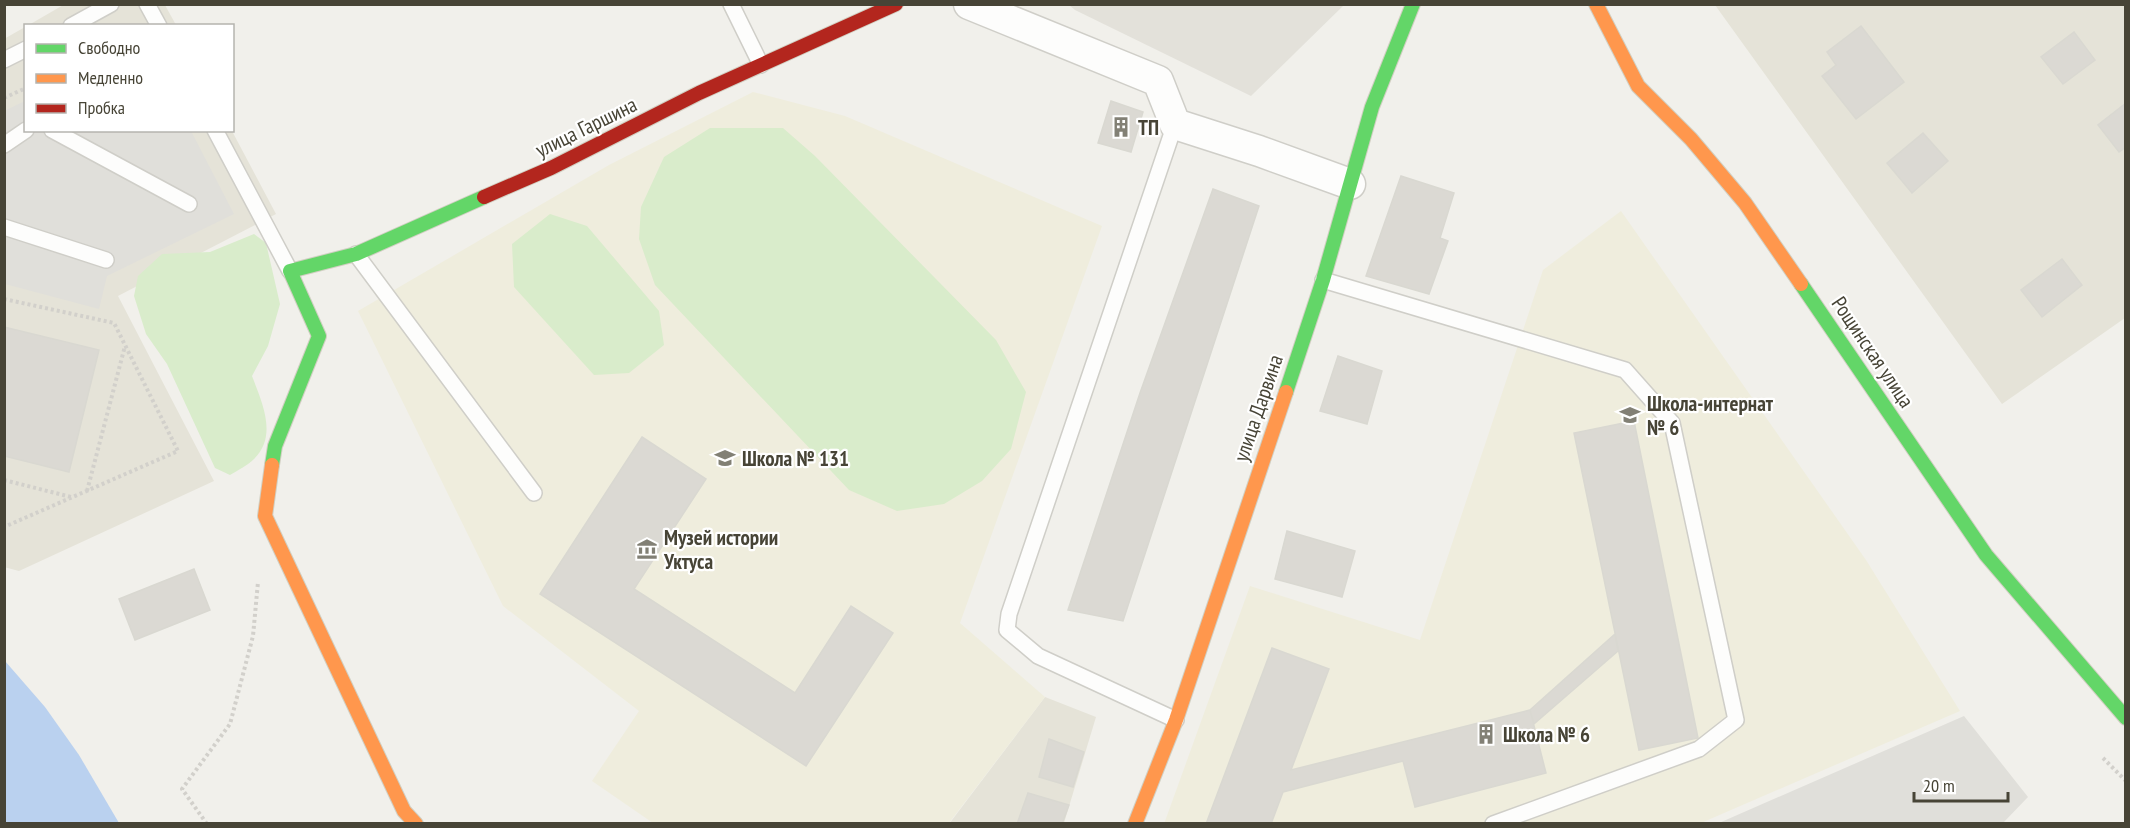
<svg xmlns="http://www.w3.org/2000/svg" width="2130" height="828" font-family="'PT Sans Narrow',sans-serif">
	<rect width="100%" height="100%" fill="#f1f0eb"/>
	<path fill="#e5e3d8" d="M65,4l100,1 11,20 -149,1z
		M1715,5h410v313l-123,86z
		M25,27l1,103 206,1 44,83 -158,82 96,185 -195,90 -15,-4v-528z
		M1045,697l51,20 -32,106 -115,1z"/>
	<path fill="#e3e1da" d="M1069,5h275l-93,91 -176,-86z"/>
	<path fill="#efeddd" d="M753,92l92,24 257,110 -142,397 85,74 -96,126h-296l-61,-42 47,-70 -136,-105 -145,-295 251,-146z
		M1621,211l245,349 94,151 -259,112 -537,1 86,-238 170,54 123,-370z"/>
	<path fill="#d9eccb" d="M710,128h73l32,28 181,184 30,52 -15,57 -29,32 -38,23 -47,7 -48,-21 -194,-205 -16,-46 2,-32 23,-50z
		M550,214l37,12 72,85 5,34 -35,28 -35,2 -80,-88 -2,-43z
		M254,234l12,9 14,61 -12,42 -16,30c10,26 26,60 2,83 -7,7 -16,11 -24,16l-15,-7 -48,-104 -21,-30 -12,-38 4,-20 24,-22 48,-2z"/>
	<path fill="#e0dfda" d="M25,101l1,29 165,1 43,83 -127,62 -8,33 -94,-25 -1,-173z
		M1964,716l64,81 -25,26h-284z"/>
	<path fill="#bad1ef" d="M5,661l40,46 34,48 40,68h-114z"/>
	<path fill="#dbd9d3" stroke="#d9d8d1" stroke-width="1.5" d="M1861,26l43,56 -48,37 -34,-43 14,-11 -9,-13z
		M2074,32l21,28 -32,24 -22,-27z
		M1111,101l32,11 -12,40 -33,-9z
		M2126,103v44l-7,5 -21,-27z
		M1923,133l25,28 -36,32 -25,-30z
		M1401,176l53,17 -14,45 8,3 -19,53 -63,-18z
		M1213,189l46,17 -136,415 -55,-11 72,-217z
		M2062,259l20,26 -40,32 -21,-27z
		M4,327l95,23 -30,122 -65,-16z
		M1338,356l44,15 -15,53 -47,-13z
		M1634,421l64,317 -59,12 -65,-317z
		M642,437l64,42 -72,110 161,104 56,-87 42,27 -87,133 -266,-172z
		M1287,531l68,20 -13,46 -67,-18z
		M194,569l16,41 -75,30 -16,-41z
		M1615,634l3,17 -84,73 -4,-14z
		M1272,648l57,21 -38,101 239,-60 16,63 -131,34 -12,-46 -120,31 -12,32h-65z
		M1049,739l35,13 -11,35 -34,-10z
		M1028,793l41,12 -7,19h-45z"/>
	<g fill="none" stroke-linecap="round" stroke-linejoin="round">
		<g stroke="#cfcec8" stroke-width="18">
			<path id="lane" d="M147,4l12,22
				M731,4l30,61
				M71,26l40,-22
				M4,60l22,-11
				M1175,124l-166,490 -2,16 31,26 138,64
				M52,130l137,74
				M215,130l75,141
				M4,145l22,-15
				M4,227l102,33
				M356,254l178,239
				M1323,280l302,90 47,53 64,297 -37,29 -206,75"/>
		</g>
		<g stroke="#cfcec8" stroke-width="33">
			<path id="street" d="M969,4l189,77 17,43 84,27 91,33"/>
		</g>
		<g stroke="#d1cfc2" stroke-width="16">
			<path id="fast" d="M1801,284l185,271 140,163
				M1286,392l37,-112 49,-173 41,-103
				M272,465l3,-19 44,-110 -29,-65 66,-17 128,-57"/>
		</g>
		<g stroke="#d1cfc2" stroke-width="16">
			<path id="slow" d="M1596,4l42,82 53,53 54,64 56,81
				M272,465l-7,51 139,295 12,13
				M1135,824l41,-104 110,-328"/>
		</g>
		<g stroke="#d1cfc2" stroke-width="16">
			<path id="jam" d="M484,197l67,-29 148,-75 197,-89"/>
		</g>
		<path stroke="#d2d0cb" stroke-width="4" stroke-dasharray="3 3" stroke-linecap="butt" d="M4,98l22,-10
			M4,299l110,24 64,128 -174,76
			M4,480l67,17
			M87,491l38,-145
			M2103,758l23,23
			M207,824l-25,-35 48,-65 23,-88 5,-54"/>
		<use href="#lane" stroke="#fdfdfc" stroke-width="15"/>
		<use href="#street" stroke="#fdfdfc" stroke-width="30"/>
		<use href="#fast" stroke="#63d668" stroke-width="14"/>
		<use href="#slow" stroke="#ff974d" stroke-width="14"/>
		<use href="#jam" stroke="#b3261e" stroke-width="14"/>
	</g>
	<defs>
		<g id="building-bare" transform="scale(1.62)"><path d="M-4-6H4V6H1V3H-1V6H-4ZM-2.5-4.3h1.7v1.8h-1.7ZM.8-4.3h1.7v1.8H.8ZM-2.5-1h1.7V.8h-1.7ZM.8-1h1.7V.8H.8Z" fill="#828075" stroke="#fff" stroke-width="2.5" paint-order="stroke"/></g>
		<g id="school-bare" transform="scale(1.62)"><path d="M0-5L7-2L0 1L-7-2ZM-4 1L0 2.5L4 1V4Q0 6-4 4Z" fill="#828075" stroke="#fff" stroke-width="2.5" paint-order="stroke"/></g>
		<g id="museum-bare" transform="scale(1.62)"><path d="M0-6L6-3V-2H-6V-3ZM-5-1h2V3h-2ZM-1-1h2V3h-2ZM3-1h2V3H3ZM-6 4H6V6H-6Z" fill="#828075" stroke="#fff" stroke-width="2.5" paint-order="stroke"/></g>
	</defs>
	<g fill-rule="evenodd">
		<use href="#building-bare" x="1121" y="127"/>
		<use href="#school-bare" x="1630" y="415"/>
		<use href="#school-bare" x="725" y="458"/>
		<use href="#museum-bare" x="647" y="549"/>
		<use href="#building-bare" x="1486" y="734"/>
	</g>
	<g text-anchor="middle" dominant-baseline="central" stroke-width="4.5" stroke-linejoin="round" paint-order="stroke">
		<g font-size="21" fill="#474436" stroke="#fff">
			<text transform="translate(586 127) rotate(-26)">улица Гаршина</text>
			<text transform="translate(1873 352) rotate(56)">Рощинская улица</text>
			<text transform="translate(1258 408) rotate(-71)">улица Дарвина</text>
		</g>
		<g font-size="21" font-weight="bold" fill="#474436" stroke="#fff" text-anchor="start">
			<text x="1138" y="127">ТП</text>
			<text x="1647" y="403">Школа-интернат<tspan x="1647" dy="24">№ 6</tspan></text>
			<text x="742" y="458">Школа № 131</text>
			<text x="664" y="537">Музей истории<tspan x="664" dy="24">Уктуса</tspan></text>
			<text x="1503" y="734">Школа № 6</text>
		</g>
	</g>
	<rect width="2130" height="828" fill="none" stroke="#474436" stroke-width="12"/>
	<rect x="24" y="24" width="210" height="108" fill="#ffffff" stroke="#b5b4af" stroke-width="1.5"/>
	<rect x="36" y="44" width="30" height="9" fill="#63d668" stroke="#b5b4af" stroke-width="1.5"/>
	<text x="78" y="54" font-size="18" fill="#474436">Свободно</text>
	<rect x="36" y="74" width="30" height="9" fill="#ff974d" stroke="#b5b4af" stroke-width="1.5"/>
	<text x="78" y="84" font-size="18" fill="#474436">Медленно</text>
	<rect x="36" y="104" width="30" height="9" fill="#b3261e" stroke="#b5b4af" stroke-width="1.5"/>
	<text x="78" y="114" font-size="18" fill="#474436">Пробка</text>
	<path d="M1914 792v9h94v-9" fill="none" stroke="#474436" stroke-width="3"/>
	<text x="1923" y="792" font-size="18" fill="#474436" stroke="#ffffff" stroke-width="4.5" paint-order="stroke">20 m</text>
</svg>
